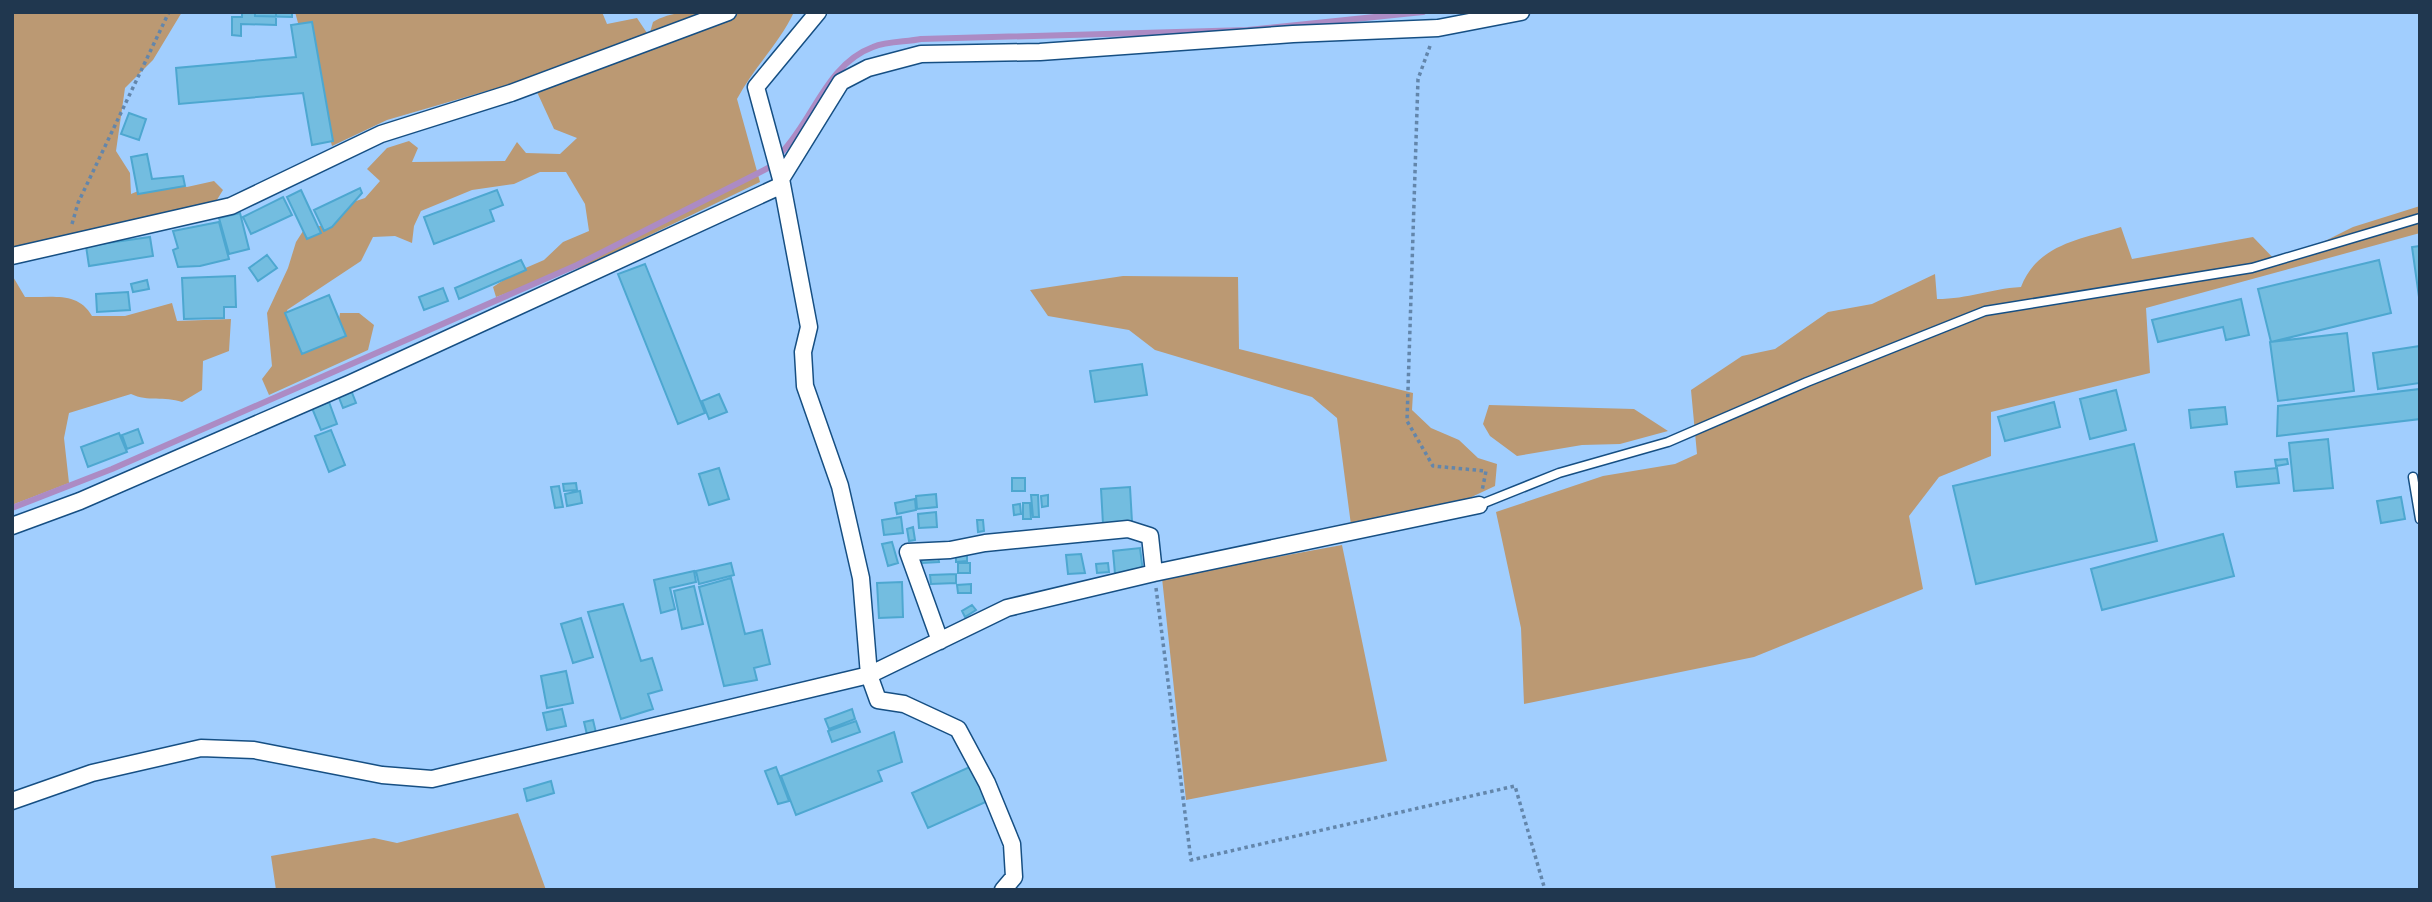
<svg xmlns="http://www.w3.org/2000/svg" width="2432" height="902" font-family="'DejaVu Sans',sans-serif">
	<rect width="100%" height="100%" fill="#a1cefe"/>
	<path fill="#bb9973" d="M12,12h170l-29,48 -28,28 -9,63 14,22 1,21 24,-10 32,3 27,-6 9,9 -8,13 -203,45z
		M295,12h307l5,12 30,-6 12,18 4,-14c31,-19 105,-10 141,-10 -15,32 -40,55 -57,87l23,83 -168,81 -96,34 -3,-10 21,-14 30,-13 19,-18 26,-11 -4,-27 -19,-32h-26l-26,12 -42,6 -51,21 -7,15 -2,17 -17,-7 -22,1 -12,24 -74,49 16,37 35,-20 2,-14h19l15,12 -6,25 -99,45 -7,-16 10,-13 -5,-53 21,-45 8,-26 9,-14 23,-3 22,-22 15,-5 15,-17 -13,-12 20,-21 22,-7 9,7 -6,14 93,-1 12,-19 9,11 34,1 17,-16 -23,-9 -17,-37 -47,-2 -103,30 -55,26z
		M2420,206v27l-274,75 4,65 -159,39v44l-52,21 -30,39 14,73 -169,68 -230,47 -3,-76 -25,-116 107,-36 72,-12 22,-10 -6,-64 51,-34 33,-7 53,-37 44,-8 63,-30 2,25c32,0 52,-10 84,-12 16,-43 61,-48 100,-60l11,32 121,-22 26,27 74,-37z
		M12,275l13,22c26,1 53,-6 67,19h33l47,-13 5,18 54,-2 -2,32 -26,10 -1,29 -20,12c-18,-6 -34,0 -51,-8l-62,19 -5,25 5,45 -57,22z
		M1123,276l115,1 1,72 174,44 -1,17 19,18 28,12 19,18 19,6 -2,22 -32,15 -112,24 -14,-107 -25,-21 -157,-47 -26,-20 -81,-14 -18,-26z
		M1489,405l145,4 34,22 -48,13 -38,1 -65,11 -27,-20 -7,-12z
		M1342,545l45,216 -201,39 -24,-222z
		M518,813l28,77h-270l-5,-34 103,-18 23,5z"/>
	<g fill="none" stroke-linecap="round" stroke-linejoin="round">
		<path stroke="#ac8bc4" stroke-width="6" d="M782,152c32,-34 45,-88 91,-105 14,-6 33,-5 48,-8l327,-9 175,-18
			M12,508l100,-39 465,-204 191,-97"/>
	</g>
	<path fill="#73bde0" stroke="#4da7d0" stroke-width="2" d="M242,12h34v13l-35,-1v12l-9,-1v-18h10z
		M255,12h37v5l-37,-1z
		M312,22l21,119 -21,4 -9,-52 -124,11 -3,-36 120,-11 -5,-32z
		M129,113l17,6 -7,21 -18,-6z
		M147,154l5,25 31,-3 2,10 -47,8 -7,-37z
		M360,188l2,5 -30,34 -8,4 -10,-21z
		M301,190l20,43 -14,6 -20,-42z
		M497,190l6,15 -13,5 4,11 -60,23 -10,-27z
		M283,197l9,18 -41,19 -8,-17z
		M240,213l9,36 -20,5 -10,-36z
		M219,222l10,37 -29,7 -22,1 -5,-17 5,-2 -5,-17z
		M150,237l3,19 -64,10 -3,-20z
		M2420,246v58l-8,-57z
		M267,255l10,13 -19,13 -9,-13z
		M521,260l5,10 -67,29 -4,-11z
		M2379,260l12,53 -120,29 -13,-53z
		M645,264l60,149 -27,11 -60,-150z
		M235,276l1,31h-12v11l-40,1 -2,-41z
		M147,280l2,9 -16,3 -2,-8z
		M443,288l5,13 -24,9 -5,-13z
		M128,292l2,18 -33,2 -1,-18z
		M329,295l17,41 -44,18 -17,-41z
		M2241,299l8,36 -23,5 -3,-13 -65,15 -6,-22z
		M2347,333l7,58 -76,10 -8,-59z
		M2420,346v37l-42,6 -5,-36z
		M1142,364l5,31 -52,7 -5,-31z
		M2420,389v30l-143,17 1,-30z
		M351,390l5,13 -13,5 -5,-13z
		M2116,390l10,40 -36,9 -10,-40z
		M719,394l8,18 -18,7 -7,-18z
		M329,402l8,22 -16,6 -9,-22z
		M2054,402l6,25 -55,14 -7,-24z
		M2225,407l2,17 -36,4 -2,-18z
		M138,429l5,14 -16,6 -5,-14z
		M331,430l14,35 -16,7 -14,-36z
		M119,433l8,19 -39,15 -7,-20z
		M2328,439l5,49 -39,3 -5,-48z
		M2134,444l23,97 -181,43 -23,-98z
		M2287,459l1,5 -12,2 -1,-6z
		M719,468l10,31 -20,6 -10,-31z
		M2277,468l2,15 -42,4 -2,-15z
		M1012,478h13v13h-13z
		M576,483l1,7 -13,1 -1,-7z
		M559,486l4,21 -8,1 -4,-21z
		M1130,487l2,35 -29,2 -2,-35z
		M580,491l2,12 -15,3 -2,-12z
		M936,494l1,13 -20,2 -1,-13z
		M1031,495h7l1,22h-6z
		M1048,495v11l-6,1 -1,-11z
		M2401,497l4,22 -24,4 -4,-22z
		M915,499l1,11 -19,4 -2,-11z
		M1023,503h7l1,16h-8z
		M1020,504l1,10 -7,1 -1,-10z
		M936,512l1,15 -18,1 -1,-14z
		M901,517l2,16 -19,2 -2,-15z
		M977,520h6l1,11 -6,1z
		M913,527l2,13 -6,1 -2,-12z
		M2223,534l11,42 -132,34 -11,-41z
		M892,542l6,21 -10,3 -6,-22z
		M1140,548l3,24 -28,2 -2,-23z
		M967,554v7l-11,1v-7z
		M1081,554l4,19 -17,1 -2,-19z
		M938,555l1,7 -17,1 -1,-7z
		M731,563l3,12 -35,9 -3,-13z
		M958,563h12v10h-12z
		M1108,563l1,9 -12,1 -1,-9z
		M694,571l2,11 -26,6 5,21 -14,4 -7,-33z
		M956,574v9l-25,1 -1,-9z
		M731,578l14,56 17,-4 8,34 -16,4 3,12 -33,6 -25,-99z
		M902,582l1,35 -24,1 -2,-35z
		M971,584v9h-13l-1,-8z
		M694,586l9,38 -21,5 -8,-38z
		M623,604l18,57 11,-3 10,32 -14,4 5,15 -32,10 -33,-107z
		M972,605l4,5 -11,7 -3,-6z
		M581,618l12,39 -20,6 -12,-39z
		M566,671l7,32 -26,5 -6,-32z
		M562,709l4,17 -19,4 -4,-17z
		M852,709l3,10 -26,10 -4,-10z
		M593,720l4,17 -9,2 -4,-17z
		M856,721l4,11 -28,10 -4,-11z
		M894,732l8,30 -24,9 4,10 -86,34 -15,-39z
		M974,765l16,35 -62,28 -16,-35z
		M776,767l13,34 -11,3 -13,-33z
		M551,781l3,12 -27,8 -3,-12z"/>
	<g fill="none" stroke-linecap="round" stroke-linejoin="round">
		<g stroke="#164f83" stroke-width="11">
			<path id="service" d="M2413,477l7,42
				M1479,505l80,-32 109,-31 139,-60 178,-71 267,-43 168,-50"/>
		</g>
		<g stroke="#164f83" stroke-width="19">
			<path id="minor" d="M781,179l-25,-92 62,-75
				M12,256l219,-50 150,-72 130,-41 217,-81
				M12,526l68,-25 269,-117 431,-198
				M940,641l-32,-89 42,-2 35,-7 143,-14 22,7 4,37
				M12,801l80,-28 109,-25 53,2 128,25 50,4 437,-104 138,-67 147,-35 325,-68
				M1003,890l11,-13 -2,-33 -25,-61 -29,-54 -54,-25 -26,-4 -9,-25 -8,-97 -21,-92 -35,-100 -2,-34 6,-25 -28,-148 60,-97 27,-14 53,-14 119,-2 253,-18 145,-6 83,-16"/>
		</g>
		<path stroke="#6386ab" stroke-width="3.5" stroke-dasharray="3.5 3.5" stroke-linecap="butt" d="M1430,46l-12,33 -11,342 26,45 53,5 -4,20
			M72,224l6,-21 91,-191
			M1156,588l35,272 324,-74 30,104"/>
		<use href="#service" stroke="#fff" stroke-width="8"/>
		<use href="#minor" stroke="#fff" stroke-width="16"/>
	</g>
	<rect width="2432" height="902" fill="none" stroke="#20374f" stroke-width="28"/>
</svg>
